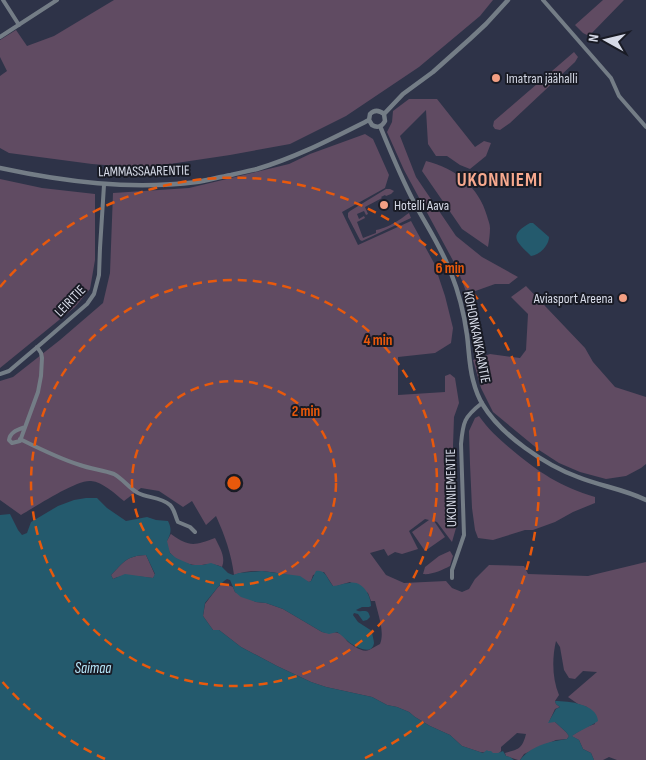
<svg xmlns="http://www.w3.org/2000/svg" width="646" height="760" font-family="'Sofia Sans Condensed',sans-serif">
	<rect width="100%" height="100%" fill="#2e3348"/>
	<path fill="#604b62" d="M114,0h379l-13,16 -61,51 -73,49 -56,28 -60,11 -87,13 -51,-4 -83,-11 -9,-5v-72l7,-5 -7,-14v-17l16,-10 11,16 27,-10z
		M603,0h21l-35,36 -6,-3 -8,-8z
		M574,52l4,5 -3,5 -65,61 -10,7 -5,-1 -2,-3 1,-5z
		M409,99h28l38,48 9,-6 7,2 -5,13 -16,13 -10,-4 -13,-9h-11l-8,-12 -2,-34 -26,26 16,41 40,59 26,21 36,20 -9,7h-14l-28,10 -10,-26 -53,-98 -17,-38 5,-10 1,-11z
		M365,134l8,5 16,36 -4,13 -43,24 16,33 53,-24 23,42 11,33 8,32 -2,15 -16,10 -37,4v38l47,-3v-16l5,-2 5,4 4,25 -5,14 -1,29 3,54v28l-4,14 -15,-20 -3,-1 11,16 -20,14 -13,-19 17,-12 -4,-1 -16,12 9,18 -16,5 -7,-2 -7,4 -4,-7 -14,4 16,22 18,8 42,-2 6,7 10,4 7,-3 6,-10 14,-14 35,1 4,8 60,2 58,-14v198h-29l-8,-3 -6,3h-9l-3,-7 -8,-4 -4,-9 -8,-4 15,-9 9,-3 -8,-17 -9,-3 -10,-7 29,-25 -14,-1 -8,8 -6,-1 -5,-8 -4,-23 -4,-6c-4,17 -4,37 3,54l-4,6 1,3 4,3 -5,2 -6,13h6l11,10 3,4 -2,3 -11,1 -32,14 -4,6h-2l-12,-4 -1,-3c14,-4 17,-4 21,-19l-9,-1 -16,14v4l-3,3 -18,-2 -18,-6 -12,-11 -20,-9 -15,-9 -6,-5 -12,-5 -10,-2 -15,-8 -46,-10 -15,-5 -34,-16 -36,-19 -22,-17h-6l-10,-14 2,-12 13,-17 5,-4 10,4 2,5 21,10 10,1 17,6 39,23c7,2 12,-1 16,1 4,1 7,5 9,8 5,4 15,12 22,9 4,-2 7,-4 11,-6 5,-12 -2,-30 -5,-43h-4l-3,-8 -18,-11 -13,4h-4l-9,-14 -11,3 -2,6 -2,1c-24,-8 -51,-16 -75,-7 -3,-22 -9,-39 -18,-59l-10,9 -14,-24 -9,6 -24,-16 -18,-3 -17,13c-9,-7 -21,-19 -33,-20 -14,-2 -56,26 -70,34l-21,-15v-119l13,-4 47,-37 43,-37 7,-30 3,-80 76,-5 100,-24 21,-10z
		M426,161c29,7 53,26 61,55 1,4 3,8 3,12 0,6 -1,13 -2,19l-26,-18 -40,-58z
		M0,179l42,9 53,6v66l-5,29 -15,18 -75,61z
		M386,189h4l4,2 -3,3 -5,2 -1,-1 -4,2 1,1 -17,9 3,7 -2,1 -2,-4 -7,3 2,5 5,-3 1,2 -8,4 6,16 13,-5v-3c7,-1 17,-6 23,-10 4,-2 6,-5 10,-7l2,5 -49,23 -2,-1 -12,-23v-4l2,-2z
		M526,286l59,62 8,14 22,25 31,10v67l-5,4 -15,8 -20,3 -26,-7 -21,-9 -20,-13 -46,-38 -12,-24 -8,-28 17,-6 30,4 6,-8 2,-36 -17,-17z
		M479,416c9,13 20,23 32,33 27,23 50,38 84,48v6l-22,9 -18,10 -22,8h-8l-32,10 -15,-2 -3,-8 -3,-22 -2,-44 -1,-33 6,-13z
		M171,534c18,13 23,12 44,4 5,10 11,19 7,29 -14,-6 -15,-1 -27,-2 -12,-1 -30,-9 -28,-24 0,0 3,-6 4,-7z
		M450,551l3,5 -3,10c-8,4 -18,9 -27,8l2,-7 14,-11z
		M146,555l9,20 -2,3c-11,-1 -30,-5 -40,1l-2,-4c13,-13 15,-19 35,-20z"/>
	<path fill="#245a6d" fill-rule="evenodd" d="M530,223h3l16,14c0,8 -9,18 -18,19 -14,-14 -24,-20 -1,-33z
		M86,498h11l10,10 19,13 21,-4 9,3 12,1c4,8 3,12 -1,20l3,12 6,5 16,7h11l8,-2 11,4 6,6 5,2 6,-2 23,-2 38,5 9,6 2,-1 5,-10c10,-2 11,8 17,15 6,0 10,-3 16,-3 13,-3 22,12 22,23l-2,1h-7l-6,3 2,1c6,1 10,-3 12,6l-3,3 -4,1 -5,-7 -4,-1 -1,2 5,7 14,9c0,4 2,9 2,12 -2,13 -18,4 -24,0 -5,-4 -8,-8 -13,-11l-8,2 -7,-2 -39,-23 -17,-6 -10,-1 -15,-5 -6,-5 -5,-12 -3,-1 -3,2 -6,6 -13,16 -2,13 10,14h6l22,17 36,19 34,16 15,5 46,10 15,8 10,2 12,5 6,5 15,9 20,9 12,11 21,7 4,-3 1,1h3l2,2h5l5,-2 3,5 4,1 4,3h-514v-245l10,-1 8,16 4,5 5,-2 4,-11 27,-16 16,-6zM146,555l9,19 -2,4 -28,-4 -12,5 -2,-4c13,-13 15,-19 35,-20z
		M555,701c14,0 42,3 43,20 -8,6 -18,9 -26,15l7,4 4,9 8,4 3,7h-74c7,-10 23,-17 35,-19 4,-1 8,-1 12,-2l2,-3 -3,-4 -11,-10 -7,1 8,-14 4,-2 -4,-3z"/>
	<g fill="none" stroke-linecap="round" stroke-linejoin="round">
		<path stroke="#747d86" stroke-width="4" d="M3,0l16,25
			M543,0l68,78 8,18 27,31
			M0,37l57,-37
			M0,374l9,-3 33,-28 45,-39 7,-10 5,-19 1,-27 4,-63
			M25,427c-8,3 -15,5 -16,13l3,3 8,-2 18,-49 3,-16 1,-18 -1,-5 -4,-6
			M20,439c20,10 40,20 60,26 11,4 23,5 34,9 9,5 15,14 24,19 10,5 23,4 32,12 5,5 5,11 8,17l12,5 5,5
			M452,578v-8l12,-35 -3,-91c2,-22 3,-27 21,-41"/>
		<path stroke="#747d86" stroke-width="4.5" d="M384,114l19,-20 30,-22 38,-34 15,-14 22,-24
			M369,120l3,5c5,3 10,2 13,-4l-1,-7
			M369,120l1,-6c4,-4 9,-4 14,0
			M380,126c11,27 22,54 36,80 12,22 26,43 35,67 8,20 13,40 16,62 2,15 2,30 6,45 2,8 5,17 10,25 18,30 62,60 95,72 22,9 46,12 68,23
			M0,168c65,14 130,22 197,14 11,-2 23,-5 34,-7 8,-2 17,-4 26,-6 40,-12 74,-30 112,-49"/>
	</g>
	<g fill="none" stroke="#e8590c" stroke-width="2.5" stroke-dasharray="9 6">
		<circle cx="234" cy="483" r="102"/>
		<circle cx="234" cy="483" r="203"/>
		<path d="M105 759A305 305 0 0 1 0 679M0 287A305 305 0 1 1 363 759"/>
	</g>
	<g fill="#f39f83" stroke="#191b25" stroke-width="2">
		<circle cx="496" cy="78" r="5"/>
		<circle cx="384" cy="205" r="5"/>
		<circle cx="623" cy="298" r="5"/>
	</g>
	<g text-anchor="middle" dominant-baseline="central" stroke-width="4" stroke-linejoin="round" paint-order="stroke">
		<g font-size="14" fill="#d6dae7" stroke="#191b25" text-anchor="start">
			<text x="506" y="78">Imatran jäähalli</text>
			<text x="394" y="205">Hotelli Aava</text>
			<text x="613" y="298" text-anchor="end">Aviasport Areena</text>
		</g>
		<g font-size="14" fill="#d6dae7" stroke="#191b25">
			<text transform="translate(144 171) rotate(-1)">LAMMASSAARENTIE</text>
			<text transform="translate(70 301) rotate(-46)">LEIRITIE</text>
			<text transform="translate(477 337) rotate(79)">KOHONKANKAANTIE</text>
			<text transform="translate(451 488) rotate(-91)">UKONNIEMENTIE</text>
		</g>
		<g font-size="15" font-style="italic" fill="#b8e8fb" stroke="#191b25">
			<text x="93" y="668">Saimaa</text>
		</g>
		<g font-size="19" font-weight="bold" letter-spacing="1" fill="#f7a98e" stroke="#191b25">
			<text x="500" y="180">UKONNIEMI</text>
		</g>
	</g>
	<circle cx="234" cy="483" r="8" fill="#e8590c" stroke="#191b25" stroke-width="2.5"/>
	<g font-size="15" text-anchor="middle" font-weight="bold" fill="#e8590c" stroke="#191b25" stroke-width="4" stroke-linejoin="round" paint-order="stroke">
		<text x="450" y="273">6 min</text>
		<text x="378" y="345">4 min</text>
		<text x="306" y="416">2 min</text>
	</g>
	<g transform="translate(606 40) rotate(278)" stroke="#191b25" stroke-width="4" paint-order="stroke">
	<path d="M0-4L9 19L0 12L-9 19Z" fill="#d6dae7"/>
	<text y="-8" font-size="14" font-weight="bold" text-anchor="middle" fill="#d6dae7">N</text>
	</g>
</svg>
